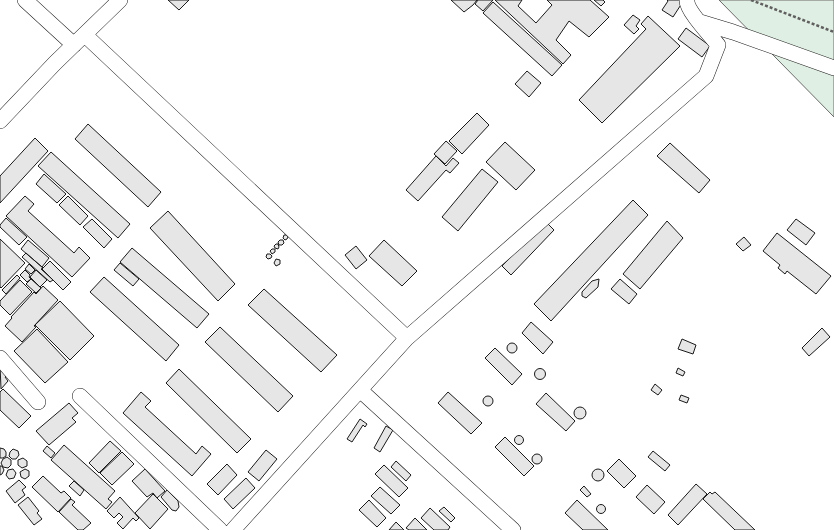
<svg xmlns="http://www.w3.org/2000/svg" width="834" height="530" font-family="Lato,sans-serif">
	<rect width="100%" height="100%" fill="#fff"/>
	<path fill="#e0efe3" stroke="#6a6a6a" d="M719,0h115v117z"/>
	<path fill="#e6e6e6" stroke="#1a1a1a" d="M168,0h21l-10,10z
		M451,0h26l-4,5 -9,7z
		M478,0h15l-10,11 -8,-7z
		M495,0h27l-4,6 18,17 16,-18 -5,-5h43l19,17 -20,20 -20,-16 -13,19 15,15 -8,9z
		M594,0h9l2,2 -4,4z
		M667,0h17l-11,17 -11,-7 6,-9z
		M493,2l69,63 -10,11 -69,-63z
		M633,15l7,5 -4,6 3,3 -5,5 -10,-9z
		M648,16l32,30 -78,77 -23,-23 67,-71 -5,-5z
		M686,28l24,18 -8,11 -24,-18z
		M527,71l14,12 -12,14 -14,-13z
		M477,113l12,12 -27,29 -13,-13z
		M88,124l73,68 -13,15 -73,-68z
		M35,138l13,13 -48,52v-27z
		M446,141l11,10 -12,13 -11,-10z
		M505,142l30,28 -19,20 -30,-28z
		M670,143l40,37 -11,13 -42,-37z
		M51,152l79,72 -12,14 -80,-72z
		M436,156l10,10 7,-8 6,5 -9,10 -4,-3 -28,31 -12,-11z
		M482,169l16,13 -40,49 -16,-14z
		M44,174l22,20 -9,9 -21,-19z
		M25,196l9,8 -6,7 46,42 5,-6 11,11 -18,19 -66,-61z
		M68,196l20,20 -8,9 -21,-20z
		M633,200l15,15 -97,106 -17,-17z
		M168,211l67,73 -17,17 -68,-73z
		M6,218l21,19 -8,8 -19,-18v-2z
		M92,219l20,20 -8,9 -21,-21z
		M796,219l19,14 -9,12 -19,-15z
		M545,221l9,9 -43,45 -9,-9z
		M667,221l16,17 -43,51 -17,-15z
		M777,233l54,43 -15,18 -29,-23 -2,3 -7,-6 2,-3 -17,-14z
		M284,235h3l1,2 -1,2 -2,1 -2,-2z
		M744,237l7,8 -8,6 -7,-7z
		M0,239l25,24 -24,25 -1,-1z
		M28,240l21,18 -7,9 -21,-18z
		M280,240h3l1,3 -2,2h-3l-1,-3z
		M384,240l33,31 -15,15 -33,-30z
		M276,244h2l1,3 -1,2 -3,-1 -1,-2z
		M356,246l11,14 -11,9 -11,-14z
		M132,248l77,66 -12,14 -77,-66z
		M272,249h3v3l-3,2 -2,-3z
		M26,253l17,15 -2,1 12,11 -3,2 -28,-25z
		M267,254h3l2,2 -1,2 -3,1 -2,-2z
		M276,259l4,1v4l-4,2 -2,-3z
		M50,261l21,21 -8,8 -21,-21z
		M120,263l19,16 -6,7 -19,-16z
		M29,264l6,6 -4,4 -6,-5z
		M25,270l5,5 -1,2 2,2 -4,3 -7,-7z
		M36,270l11,10 -7,7 -10,-10z
		M17,275l3,3 -14,16 -4,-4z
		M104,277l75,68 -13,16 -76,-69z
		M31,279l10,9 -5,5 -10,-9z
		M599,279l-1,8 -12,11 -4,-2v-4l10,-11z
		M620,279l17,15 -8,10 -18,-15z
		M20,280l12,12 -22,23 -10,-10v-4z
		M43,286l15,14 -24,26 2,1 -14,15 -17,-16 7,-8 -1,-1 23,-25 2,2z
		M264,289l73,66 -16,17 -73,-67z
		M60,301l34,35 -24,24 -35,-35z
		M531,322l22,20 -10,12 -21,-21z
		M220,327l73,69 -15,16 -73,-70z
		M822,328l8,9 -21,19 -7,-8z
		M37,329l31,33 -23,21 -31,-32z
		M682,339l14,6 -3,9 -15,-5z
		M507 348a5 5 0 1 1 10 0a5 5 0 1 1-10 0Z
		M495,348l27,26 -10,11 -27,-27z
		M0,365l9,8 -4,4 3,4 -7,8z
		M678,368l7,4 -2,4 -7,-3z
		M534.5 374a5.5 5.5 0 1 1 11 0a5.5 5.5 0 1 1-11 0Z
		M179,369l72,70 -14,14 -71,-70z
		M655,384l7,6 -4,5 -7,-5z
		M3,389l28,27 -12,12 -19,-18v-18z
		M141,392l10,9 -6,6 51,47 6,-8 9,8 -19,22 -69,-63z
		M448,392l34,31 -11,11 -33,-31z
		M546,393l29,28 -9,10 -30,-27z
		M681,395l8,3 -2,5 -8,-3z
		M483 401a5 5 0 1 1 10 0a5 5 0 1 1-10 0Z
		M69,403l9,10 -6,5 4,4 -27,23 -13,-14z
		M574 413a6 6 0 1 1 12 0a6 6 0 1 1-12 0Z
		M360,419l7,5 -2,3 -2,-2 -11,17 -5,-3z
		M386,426l7,4 -13,22 -6,-4z
		M514.5 440a4.5 4.5 0 1 1 9 0a4.5 4.5 0 1 1-9 0Z
		M505,437l29,29 -10,10 -29,-29z
		M110,441l11,10 -22,22 -10,-10z
		M64,445l51,46 -7,8 4,3 -6,7 -55,-49z
		M47,446l8,7 -4,5 -8,-7z
		M0,448l4,1 2,3v4l-3,2h-3z
		M13,449l5,2 1,4 -3,4h-4l-3,-3 1,-4z
		M266,450l11,9 -18,22 -11,-9z
		M653,451l17,14 -5,6 -17,-14z
		M122,452l12,12 -22,21 -12,-12z
		M532 459a5 5 0 1 1 10 0a5 5 0 1 1-10 0Z
		M7,457l4,3v5l-3,3 -5,-1 -2,-4 2,-4z
		M23,458l4,3v5l-5,2 -4,-3v-5z
		M619,459l17,17 -12,12 -17,-17z
		M396,461l15,14 -5,6 -15,-14z
		M227,464l10,11 -19,20 -11,-11z
		M384,465l24,23 -9,9 -24,-23z
		M0,466h2l2,4 -2,4 -2,1z
		M13,469l3,4 -2,5 -5,1 -3,-4 2,-5z
		M25,469l4,2v5l-4,3 -4,-2 -1,-5z
		M145,469l20,22 -8,7 -4,-5 -6,4 -15,-16z
		M592 475a6 6 0 1 1 12 0a6 6 0 1 1-12 0Z
		M43,476l18,17 3,-2 7,7 -13,14 -26,-25z
		M246,478l9,10 -22,21 -9,-10z
		M19,480l7,7 -4,3 3,5 -10,8 -9,-12z
		M74,481l10,9 -4,6 -11,-10z
		M696,484l11,10 -29,31 -10,-10z
		M647,485l18,17 -11,12 -18,-17z
		M584,486l7,8 -4,3 -7,-7z
		M380,487l20,18 -9,9 -20,-18z
		M167,490l11,11 1,6 -3,4 -4,-1 -11,-13z
		M710,492l2,2 3,-2 40,38h-20l-32,-31z
		M153,494l15,15 -18,20 -15,-16z
		M28,497l11,14 -2,2 5,6 -8,6 -16,-20z
		M120,497l19,21 -3,3 -3,-3 -10,11 -6,-6 6,-6 -4,-4 -5,5 -7,-7z
		M71,499l4,3 -3,3 19,18 -8,7h-5l-19,-18z
		M369,500l17,18 -9,9 -18,-17z
		M577,500l31,30h-25l-18,-17z
		M596.5 509a4.5 4.5 0 1 1 9 0a4.5 4.5 0 1 1-9 0Z
		M444,507l11,11 -4,4 -12,-11z
		M430,508l20,19 -2,3h-14l-13,-12z
		M415,518l12,12h-18l-3,-2z
		M396,522l8,8h-15z"/>
	<g fill="none" stroke-linecap="round" stroke-linejoin="round">
		<g stroke="#1a1a1a" stroke-width="16">
			<path id="minor" d="M25,0l49,45
				M700,22l33,10 101,36
				M85,35l322,303
				M0,121l55,-58 65,-63
				M0,358l38,44
				M360,390l153,140
				M80,396l140,134
				M233,530l174,-192 299,-262 12,-31c-7,-9 -32,-35 -31,-45"/>
		</g>
		<path stroke="#5f5f5f" stroke-width="2.5" stroke-dasharray="3 2" stroke-linecap="butt" d="M751,0l83,32"/>
		<use href="#minor" stroke="#fff" stroke-width="15"/>
	</g>
</svg>
